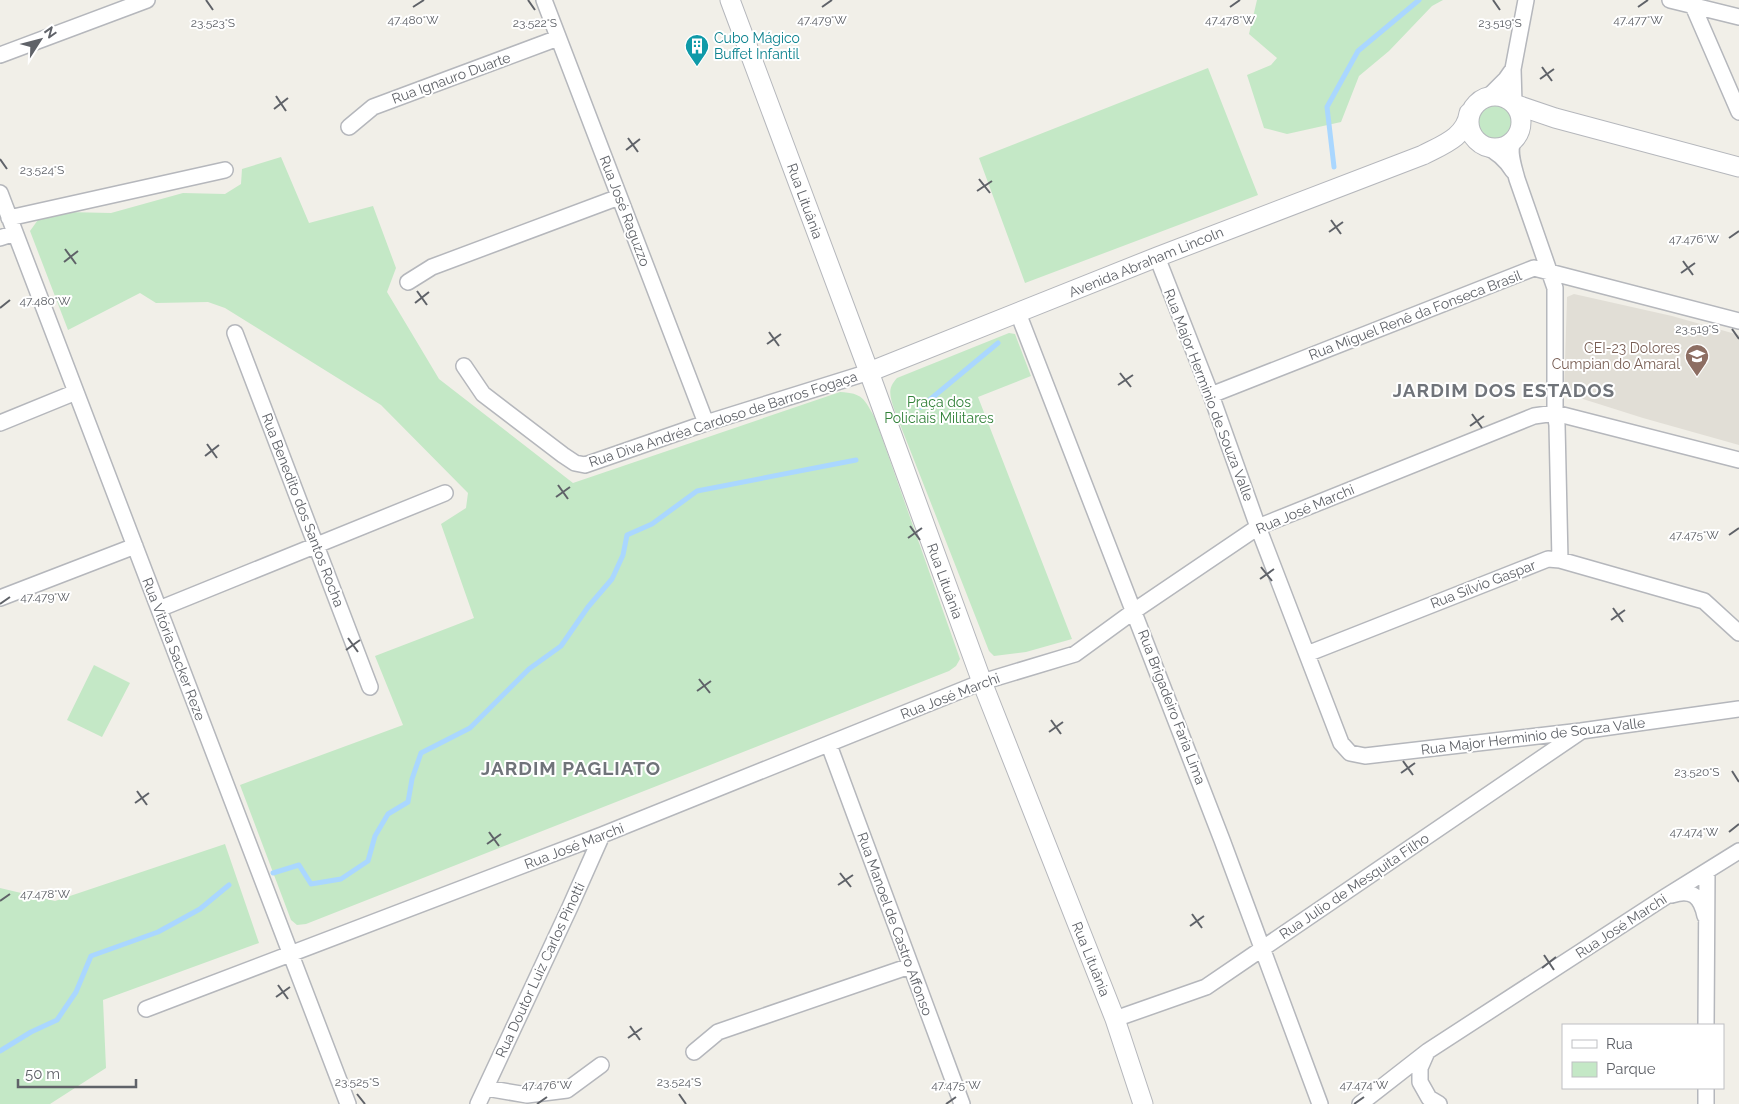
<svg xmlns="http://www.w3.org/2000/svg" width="1739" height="1104" font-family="Raleway,sans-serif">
	<rect width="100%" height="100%" fill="#f1efe8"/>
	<path fill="#e1ded6" d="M1574,294l98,22 67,19v110l-96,-27 -79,-25 3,-96z"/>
	<path fill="#c4e8c6" d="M1257,0h186l-11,6 -43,45 -30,25 -18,46 -54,12 -23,-6 -17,-53 24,-10 6,-7 -28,-24z
		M1208,68l50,127 -233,88 -46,-125z
		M1477 122a18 18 0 1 1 36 0a18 18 0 1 1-36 0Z
		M281,157l28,66 64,-17 23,62 -9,24 52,87 134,104 267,-91c23,1 24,7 35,26l85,241 -4,7 -7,5 -643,253 -9,1 -6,-5 -51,-135 163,-60 -28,-69 99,-38 -33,-94 25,-16 2,-15 -87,-88 -156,-97 -17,-6 -52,1 -16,-10 -72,37 -38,-99 10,-14 26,-5 45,1 72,-20 42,1 16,-10 1,-15z
		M1009,333l6,1 16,42 -53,21 94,242 -46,13 -32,4 -5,-5 -95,-242c-4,-14 -7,-20 3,-31z
		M94,665l36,18 -28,54 -35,-17z
		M225,844l34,99 -156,57 3,68 -56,36h-50v-216l55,13z"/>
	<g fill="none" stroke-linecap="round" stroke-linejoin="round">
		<path stroke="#aad7ff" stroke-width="5" d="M1334,167l-7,-60 31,-56 61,-51
			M921,407l77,-64
			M273,873l26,-8 12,19 30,-5 27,-18 7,-25 13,-22 20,-12 4,-23 9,-26 49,-25 59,-59 32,-23 27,-39 24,-28 11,-24 4,-20 25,-11 45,-33 159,-31
			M0,1051l31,-19 26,-12 19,-28 15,-36 67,-24 42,-23 29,-24"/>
		<g stroke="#b5b7bc" stroke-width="18">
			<path id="minor" d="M544,0l162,423
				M1670,0l69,17
				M1693,6l46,106
				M0,55l147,-55
				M1489,96l17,-17 7,-10
				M1514,104l-1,-35 13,-69
				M349,127l24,-20 185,-69
				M1516,138c-10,9 -2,29 1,41l38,109v125l2,12 3,135
				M1483,145c13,6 22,13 30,26
				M0,193l348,911
				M9,218l216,-48
				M0,238l15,-5
				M1157,257l54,138 47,132 83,216 9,10 15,3 216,-25 158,-22
				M408,282l24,-15 187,-70
				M1018,313l204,527 98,264
				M235,333l135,354
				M464,366l19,28 80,61 12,8 10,2 121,-42 163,-51
				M1211,395l323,-127 205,53
				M0,423l76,-31
				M0,598l135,-52
				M159,609l286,-116
				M1307,654l241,-95 12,1 144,41 35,32
				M829,745l133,359
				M1672,895c20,-7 29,2 33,21
				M146,1009l456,-174 380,-153 93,-28 59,-43 124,-84 276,-111 21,-3 184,47
				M1115,1019l91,-32 374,-255
				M1706,1025l1,-154
				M694,1052l24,-20 192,-66
				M1427,1052l-7,16v14l9,16 10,6
				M486,1088l41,7 40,-5 34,-25
				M478,1104l92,-197 32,-72
				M1360,1104l68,-53 237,-154 74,-46
				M1706,1104v-16"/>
		</g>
		<g stroke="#b5b7bc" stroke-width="21">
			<path id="tertiary" d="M730,0l139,372 113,310 133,337 28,85
				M1469 122a26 26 0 1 1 52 0a26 26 0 1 1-52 0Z
				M1514,104l41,14 184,49
				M869,372l288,-115 266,-102c19,-10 43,-18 46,-42"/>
		</g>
		<use href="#minor" stroke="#fff" stroke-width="15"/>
		<use href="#tertiary" stroke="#fff" stroke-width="19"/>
	</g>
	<path fill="none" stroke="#5f6268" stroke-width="2" d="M206,0l7,10M528,0l7,10M1493,0l7,10M413,7l11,-7M822,7l10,-7M1230,7l10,-7M1638,7l10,-7M1542,67l10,14M1540,79l14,-10M276,96l10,15M274,109l14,-11M628,138l10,14M626,150l14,-11M0,159l7,10M979,179l11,14M977,191l15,-10M1331,220l10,14M1329,232l14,-10M1729,238l10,-7M65,249l11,15M1683,261l10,14M64,262l14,-11M1681,273l14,-10M417,291l10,14M415,303l14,-11M0,308l10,-8M1732,329l7,10M769,332l10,14M767,344l14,-10M1120,373l11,14M1118,385l15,-10M1472,414l10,14M1470,426l14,-10M207,444l10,14M205,456l14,-11M558,485l10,14M556,497l14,-10M910,526l10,14M1729,535l10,-7M908,538l14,-10M1261,567l11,14M1260,579l14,-10M0,604l10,-7M1613,608l10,14M1611,620l14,-10M348,638l10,14M346,650l14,-10M699,679l11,14M697,691l14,-10M1051,720l10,14M1049,732l14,-10M1403,761l10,14M1732,771l7,11M1401,773l14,-10M137,791l10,14M135,803l14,-10M489,832l10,14M1729,832l10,-8M487,844l14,-10M840,873l11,14M838,885l15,-10M0,901l10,-7M1192,914l10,14M1190,926l14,-10M1544,955l10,15M1542,968l14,-11M278,985l10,14M276,997l14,-10M630,1026l10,14M628,1038l14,-10M357,1094l8,10M679,1094l7,10M537,1104l10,-7M946,1104l10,-7M1354,1104l10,-7"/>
	<defs>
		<g id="building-pin" transform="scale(1.25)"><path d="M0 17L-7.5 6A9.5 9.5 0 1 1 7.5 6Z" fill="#0f9aa8" stroke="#fff"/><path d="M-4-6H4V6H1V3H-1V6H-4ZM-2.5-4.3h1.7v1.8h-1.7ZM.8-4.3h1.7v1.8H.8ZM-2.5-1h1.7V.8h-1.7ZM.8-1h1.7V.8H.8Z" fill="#fff"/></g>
		<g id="school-pin" transform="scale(1.25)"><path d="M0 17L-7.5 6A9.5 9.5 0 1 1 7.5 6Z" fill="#8d6e63" stroke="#fff"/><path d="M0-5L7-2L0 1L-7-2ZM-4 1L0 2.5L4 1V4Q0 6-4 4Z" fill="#fff"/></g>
	</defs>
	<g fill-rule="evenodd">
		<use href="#building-pin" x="697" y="46"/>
		<use href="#school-pin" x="1697" y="356"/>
	</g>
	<g text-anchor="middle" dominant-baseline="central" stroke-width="4" stroke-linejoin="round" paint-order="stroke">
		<g font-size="14" fill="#0d838f" stroke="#fff" text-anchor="start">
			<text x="714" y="38">Cubo Mágico<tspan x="714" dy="16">Buffet Infantil</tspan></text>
		</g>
		<g font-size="14" fill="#5f6268" stroke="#fff">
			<text transform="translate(451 78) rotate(-20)">Rua Ignauro Duarte</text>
			<text transform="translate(805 201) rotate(70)">Rua Lituânia</text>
			<text transform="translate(625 211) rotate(69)">Rua José Raguzzo</text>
			<text transform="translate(1146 262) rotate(-22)">Avenida Abraham Lincoln</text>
			<text transform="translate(1415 315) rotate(-21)">Rua Miguel Renê da Fonseca Brasil</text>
			<text transform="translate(1209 395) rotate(69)">Rua Major Herminio de Souza Valle</text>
			<text transform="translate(723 419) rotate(-18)">Rua Diva Andréa Cardoso de Barros Fogaça</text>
			<text transform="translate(1305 509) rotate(-23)">Rua José Marchi</text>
			<text transform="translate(303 510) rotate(69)">Rua Benedito dos Santos Rocha</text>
			<text transform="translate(945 581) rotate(70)">Rua Lituânia</text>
			<text transform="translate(1483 584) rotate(-21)">Rua Sílvio Gaspar</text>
			<text transform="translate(174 649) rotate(69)">Rua Vitória Sacker Reze</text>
			<text transform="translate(950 696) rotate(-21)">Rua José Marchi</text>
			<text transform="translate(1172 707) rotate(69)">Rua Brigadeiro Faria Lima</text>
			<text transform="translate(1533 736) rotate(-7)">Rua Major Herminio de Souza Valle</text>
			<text transform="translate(574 846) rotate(-21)">Rua José Marchi</text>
			<text transform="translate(1354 886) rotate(-34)">Rua Julio de Mesquita Filho</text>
			<text transform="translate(895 924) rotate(70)">Rua Manoel de Castro Affonso</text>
			<text transform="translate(1621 926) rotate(-33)">Rua José Marchi</text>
			<text transform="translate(1091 959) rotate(68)">Rua Lituânia</text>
			<text transform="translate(540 970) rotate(-65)">Rua Doutor Luiz Carlos Pinotti</text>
		</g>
		<g font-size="14" fill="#785e54" stroke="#fff" text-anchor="end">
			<text x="1680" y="348">CEI-23 Dolores<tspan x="1680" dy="16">Cumpian do Amaral</tspan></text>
		</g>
		<g font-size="14" fill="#33823a" stroke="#fff">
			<text x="939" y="402">Praça dos<tspan x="939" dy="16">Policiais Militares</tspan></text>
		</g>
		<g font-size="19" font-weight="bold" letter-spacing="1" fill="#70747a" stroke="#fff">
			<text x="1504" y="390">JARDIM DOS ESTADOS</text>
			<text x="571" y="768">JARDIM PAGLIATO</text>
		</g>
	</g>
	<g font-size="12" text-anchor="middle" fill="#5f6268" stroke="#fff" stroke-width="4" stroke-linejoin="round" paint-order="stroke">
		<text x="413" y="24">47.480°W</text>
		<text x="822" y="24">47.479°W</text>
		<text x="1230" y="24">47.478°W</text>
		<text x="1638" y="24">47.477°W</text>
		<text x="213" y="27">23.523°S</text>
		<text x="535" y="27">23.522°S</text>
		<text x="1500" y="27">23.519°S</text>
		<text x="42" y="174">23.524°S</text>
		<text x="1694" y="243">47.476°W</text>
		<text x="45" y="305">47.480°W</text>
		<text x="1697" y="333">23.519°S</text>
		<text x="1694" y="539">47.475°W</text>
		<text x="45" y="601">47.479°W</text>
		<text x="1697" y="776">23.520°S</text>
		<text x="1694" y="836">47.474°W</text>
		<text x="45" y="898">47.478°W</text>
		<text x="357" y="1086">23.525°S</text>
		<text x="679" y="1086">23.524°S</text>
		<text x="547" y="1089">47.476°W</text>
		<text x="956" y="1089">47.475°W</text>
		<text x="1364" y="1089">47.474°W</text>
	</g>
	<rect x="1562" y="1024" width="162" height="65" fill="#ffffff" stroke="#bfc0c3"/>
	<rect x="1572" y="1040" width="25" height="8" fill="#ffffff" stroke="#bfc0c3"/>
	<text x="1606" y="1049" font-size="15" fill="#5f6268">Rua</text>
	<rect x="1572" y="1062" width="25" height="15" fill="#c4e8c6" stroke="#bfc0c3"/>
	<text x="1606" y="1074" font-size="15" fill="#5f6268">Parque</text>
	<g transform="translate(40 40) rotate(54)" stroke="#ffffff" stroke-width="4" paint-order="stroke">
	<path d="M0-4L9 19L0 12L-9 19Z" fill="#5f6268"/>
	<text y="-8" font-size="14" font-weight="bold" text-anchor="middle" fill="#5f6268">N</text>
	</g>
	<path d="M18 1079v8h118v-8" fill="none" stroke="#5f6268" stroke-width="2.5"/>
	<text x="25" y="1079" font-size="15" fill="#5f6268" stroke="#ffffff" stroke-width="4" paint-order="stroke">50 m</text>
</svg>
